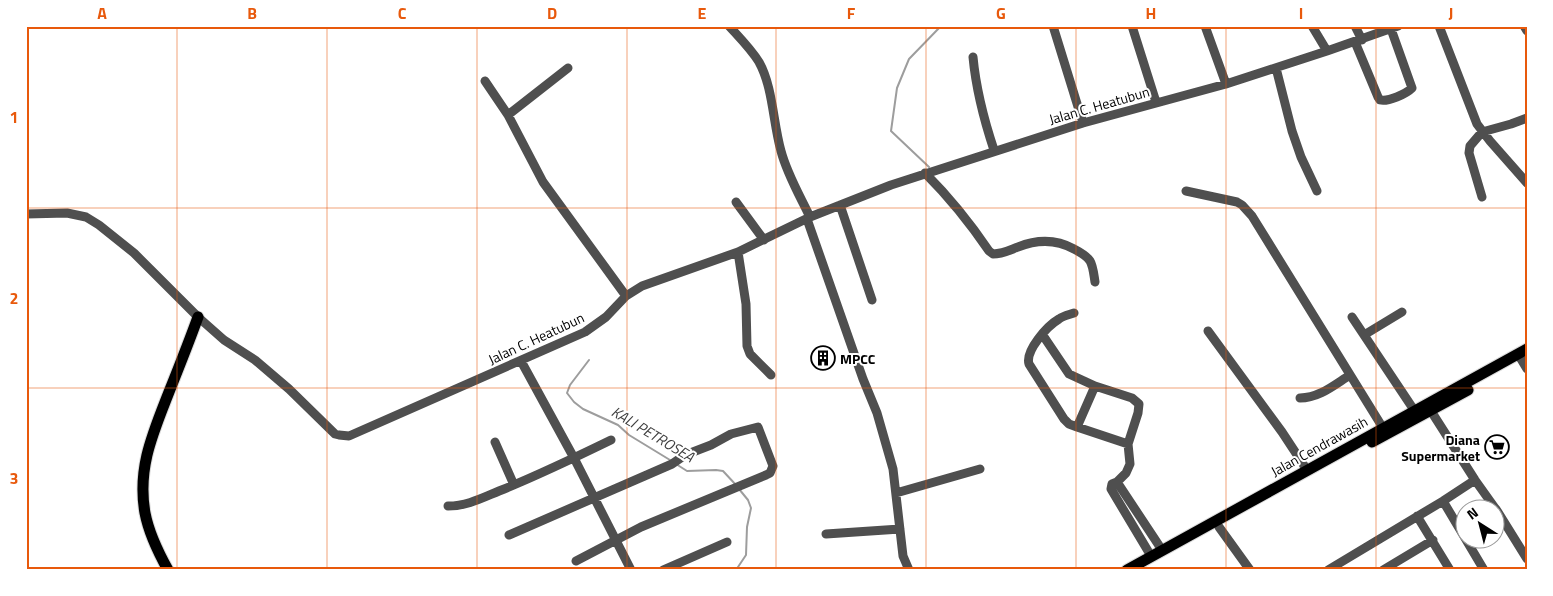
<svg xmlns="http://www.w3.org/2000/svg" width="1553" height="596" font-family="'Titillium Web',sans-serif">
	<rect width="100%" height="100%" fill="#fff"/>
	<g fill="none" stroke-linecap="round" stroke-linejoin="round">
		<path stroke="#9d9d9d" stroke-width="2" d="M929,167l-38,-36 6,-43 12,-29 32,-33
			M589,360l-19,25 -3,8 7,9 9,7 35,16 11,10 41,25
			M676,464l11,7 29,-1 7,1 13,14
			M736,570l10,-15 1,-28 4,-19 -3,-8 -9,-11"/>
		<g stroke="#dbdbdb" stroke-width="13">
			<path id="major" d="M1372,442l96,-52
				M168,570c-10,-18 -19,-36 -23,-57 -8,-45 8,-80 24,-121 10,-25 20,-50 29,-75
				M1127,570l400,-221"/>
		</g>
		<path stroke="#4f4f4f" stroke-width="9" d="M729,26c10,11 22,23 30,36 14,25 14,61 22,89 6,23 19,45 29,66
			M1053,26l30,97
			M1132,26l24,76
			M1205,26l21,58
			M1312,26l15,25
			M1355,26l7,14
			M1439,26l38,98 13,17 37,42
			M1524,26l3,5
			M1355,42l23,55 2,3c8,2 26,-6 32,-12l-21,-59
			M973,57c3,32 11,63 21,93
			M1276,68l16,63 9,26 16,34
			M485,81l23,34 35,67 83,114
			M508,115l60,-47
			M925,173c25,25 45,50 64,78l4,3c10,0 17,-4 25,-7 20,-8 38,-8 56,2 19,10 18,13 21,33
			M1186,191l51,11 5,3 10,11 131,212
			M1482,197l-13,-44 1,-7 12,-14 29,-8 16,-6
			M736,202l28,38
			M840,205l32,95
			M26,214l41,-1 19,4 13,8 35,28 64,64 26,23 31,20 34,29 46,45 4,1 10,1 236,-104 21,-15 20,-21 16,-10 96,-34 72,-35 81,-32 192,-62 143,-39 101,-33 71,-25
			M807,219l56,160 14,34 16,56 10,87 6,14
			M738,252l8,52 1,42 3,8 21,21
			M1074,313c-6,2 -11,3 -15,6 -12,7 -34,32 -30,45l35,55 5,5 8,3
			M1352,317l62,93
			M1208,331l74,101 25,38
			M1042,334l27,40 26,12
			M1364,335l38,-23
			M1518,354l9,15
			M521,361l53,97 57,112
			M1300,398c19,0 34,-13 50,-23
			M1431,411l44,69 20,28
			M495,442l19,43
			M1128,444l-51,-17 18,-41 37,12 7,6 -1,9 -10,31 2,20 -4,9 -9,9 45,68
			M1117,482l-5,2 -1,5 40,67
			M896,493l84,-24
			M1443,501l41,69
			M448,506c19,0 34,-8 51,-15 38,-15 75,-33 112,-51
			M1496,509l31,50
			M1417,516l33,54
			M1219,527l31,43
			M826,534l74,-5
			M509,535l163,-71 13,-9 26,-10 20,-11 27,-7 15,39 -3,7 -4,2 -125,52 -65,34
			M663,570l64,-28
			M1328,570l115,-69 32,-21
			M1383,570l50,-30"/>
		<use href="#major" stroke="#000" stroke-width="11"/>
	</g>
	<path fill="none" stroke="#e8590c" stroke-width="1" stroke-opacity="0.55" d="M177,26v544M327,26v544M477,26v544M627,26v544M776,26v544M926,26v544M1076,26v544M1226,26v544M1376,26v544M26,208h1501M26,388h1501"/>
	<defs>
		<g id="building-ring" transform="scale(1.25)"><circle r="9.5" fill="#fff" stroke="#000" stroke-width="1.5"/><path d="M-4-6H4V6H1V3H-1V6H-4ZM-2.5-4.3h1.7v1.8h-1.7ZM.8-4.3h1.7v1.8H.8ZM-2.5-1h1.7V.8h-1.7ZM.8-1h1.7V.8H.8Z" fill="#000"/></g>
		<g id="supermarket-ring" transform="scale(1.25)"><circle r="9.5" fill="#fff" stroke="#000" stroke-width="1.5"/><path d="M-6-5.5h2.5l.6 2H6L4.5 2H-2.5L-4.4-4H-6ZM-1.5 3.2a1.3 1.3 0 1 0 .1 0ZM3 3.2a1.3 1.3 0 1 0 .1 0Z" fill="#000"/></g>
	</defs>
	<g fill-rule="evenodd">
		<use href="#building-ring" x="823" y="358"/>
		<use href="#supermarket-ring" x="1497" y="447"/>
	</g>
	<g text-anchor="middle" dominant-baseline="central" stroke-width="4" stroke-linejoin="round" paint-order="stroke">
		<g font-size="14" fill="#000" stroke="#fff">
			<text transform="translate(1099 105) rotate(-16)">Jalan C. Heatubun</text>
			<text transform="translate(536 338) rotate(-25)">Jalan C. Heatubun</text>
			<text transform="translate(1319 446) rotate(-29)">Jalan Cendrawasih</text>
		</g>
		<g font-size="14" font-weight="bold" fill="#000" stroke="#fff" text-anchor="start">
			<text x="840" y="358">MPCC</text>
			<text x="1480" y="439" text-anchor="end">Diana<tspan x="1480" dy="16">Supermarket</tspan></text>
		</g>
		<g font-size="15" font-style="italic" fill="#3e3e3e" stroke="#fff">
			<text transform="translate(653 434) rotate(31)">KALI PETROSEA</text>
		</g>
	</g>
	<rect width="1553" height="596" fill="none" stroke="#ffffff" stroke-width="55"/>
	<g transform="translate(1480 524) rotate(324)"><circle r="24" fill="#ffffff" stroke="#999999"/>
	<path d="M0-4L9 19L0 12L-9 19Z" fill="#000000"/>
	<text y="-8" font-size="14" font-weight="bold" text-anchor="middle" fill="#000000">N</text>
	</g>
	<rect x="28" y="28" width="1498" height="540" fill="none" stroke="#e8590c" stroke-width="2"/>
	<g font-size="16" text-anchor="middle" font-weight="bold" fill="#e8590c">
		<text x="102" y="19">A</text>
		<text x="252" y="19">B</text>
		<text x="402" y="19">C</text>
		<text x="552" y="19">D</text>
		<text x="702" y="19">E</text>
		<text x="851" y="19">F</text>
		<text x="1001" y="19">G</text>
		<text x="1151" y="19">H</text>
		<text x="1301" y="19">I</text>
		<text x="1451" y="19">J</text>
		<text x="14" y="123">1</text>
		<text x="14" y="304">2</text>
		<text x="14" y="484">3</text>
	</g>
</svg>
